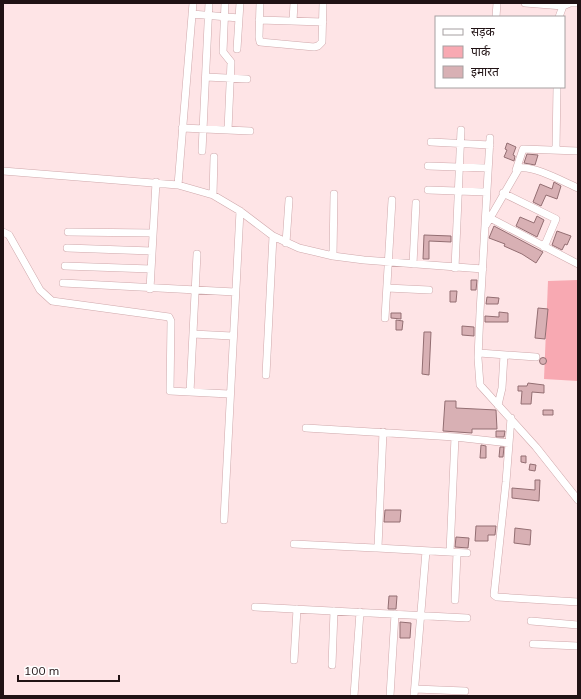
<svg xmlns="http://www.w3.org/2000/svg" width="581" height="699" font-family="Mulish,'Noto Sans Devanagari',sans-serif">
	<rect width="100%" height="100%" fill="#fee4e6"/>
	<path fill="#f8a9b2" d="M578,280v101l-34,-2 4,-98z"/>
	<path fill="#d8b0b4" stroke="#936e72" d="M507,143l9,4 -3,8 2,1 -1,5 -10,-4 3,-7 -2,-1z
		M527,154l11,1 -3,10 -11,-2z
		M554,182l7,4 -4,13 -11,-4 -5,11 -8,-4 7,-18 12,5z
		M537,216l7,4 -7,17 -21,-11 4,-9 14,6z
		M494,226l49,26 -7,11 -14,-9 -18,-8 1,-2 -16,-6z
		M557,231l14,5 -4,9 -2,-1 -3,6 -10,-5z
		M424,235l27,1v6l-22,-1v18h-6z
		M471,280h6l-1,10h-5z
		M450,291h7l-1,11h-6z
		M487,297l12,1 -1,6h-12z
		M538,308l10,1 -3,30 -10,-1z
		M499,312l9,1v9h-23v-6l14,1z
		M391,313h10v6l-10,-1z
		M396,320l7,1 -1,9h-6z
		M462,326l12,1v9l-12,-1z
		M424,332h7l-2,43 -7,-1z
		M539.5 361a3.5 3.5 0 1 1 7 0a3.5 3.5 0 1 1-7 0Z
		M528,383l16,2v8l-12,-1 -1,12h-10l1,-13h-4v-5h9z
		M445,401h11v7l40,2 1,19h-25v4l-29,-2z
		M543,410h10v5h-10z
		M496,431h9l-1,6h-8z
		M481,445l5,1v12h-6z
		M500,447h4l-1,10h-4z
		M521,456h5v7l-5,-1z
		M530,464l6,1 -1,6 -6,-1z
		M535,480h5l-1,21 -27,-3v-10l23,2z
		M385,510h16l-1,12h-16z
		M476,526h20l-1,9h-7v6h-13z
		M515,528l16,2 -1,15 -16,-2z
		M456,537l13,1 -1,10 -13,-1z
		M389,596h8l-1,13h-8z
		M400,622l11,1 -1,15h-10z"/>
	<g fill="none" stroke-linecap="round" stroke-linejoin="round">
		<g stroke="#cfa8ab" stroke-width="8">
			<path id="minor" d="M225,3l-2,49 8,10 -3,68
				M260,3l-1,34 1,5 54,5 4,-1 4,-4 1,-39
				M525,3l38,3
				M192,14l47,4
				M496,17l1,-14
				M559,17l4,-11 7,-3h8
				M259,20l64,2
				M293,21l1,-18
				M237,49l3,-46
				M206,77l41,2
				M182,128l68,3
				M490,138l-10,174 -2,46 2,27 56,62 42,53
				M431,142l59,3
				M556,149l1,-62
				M202,151l7,-148
				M428,166l60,2
				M516,170l7,-21 55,2
				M3,171l175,14 35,10 27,16 33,25 26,12 34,8 31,4 119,9
				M178,185l15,-182
				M428,190l59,2
				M503,193l53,26 -12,28
				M213,195l1,-38
				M490,218l88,46
				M486,225l33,-57c14,-3 45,14 59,20
				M3,232l6,3 31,55 12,11 117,16 2,4 -1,70 59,3
				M68,232l85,1
				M286,243l3,-43
				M67,248l85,3
				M333,256l1,-62
				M413,264l3,-61
				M65,266l86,3
				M455,268l6,-138
				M63,283l172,9
				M387,288l42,2
				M150,289l6,-107
				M385,318l7,-118
				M193,334l39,2
				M479,353l57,4
				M266,375l7,-139
				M190,392l7,-138
				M498,405l4,-17 2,-33
				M511,418l-5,64 -12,113 3,2 81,5
				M306,428l149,9 54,6
				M224,520l16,-309
				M294,544l81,4 3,-1 5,-115
				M377,548l90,5
				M450,552l5,-115
				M455,600l2,-47
				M255,607l212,11
				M531,621l47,4
				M533,644l45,2
				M294,660l3,-51
				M332,665l2,-54
				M415,689l50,2
				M354,696l6,-84
				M390,696l5,-82
				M414,696l12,-145"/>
		</g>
		<use href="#minor" stroke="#fff" stroke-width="7"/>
	</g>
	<rect width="581" height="699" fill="none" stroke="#201214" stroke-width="8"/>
	<rect x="435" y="16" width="130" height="72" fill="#ffffff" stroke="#a6a0a1"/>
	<rect x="443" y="29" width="20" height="6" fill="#ffffff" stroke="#a6a0a1"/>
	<text x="471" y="36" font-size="12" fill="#201214">सड़क</text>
	<rect x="443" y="46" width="20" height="12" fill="#f8a9b2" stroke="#a6a0a1"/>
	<text x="471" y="56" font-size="12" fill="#201214">पार्क</text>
	<rect x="443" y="66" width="20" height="12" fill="#d8b0b4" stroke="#a6a0a1"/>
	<text x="471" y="76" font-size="12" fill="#201214">इमारत</text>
	<path d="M18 675v6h101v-6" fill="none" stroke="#201214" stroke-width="2"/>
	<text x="24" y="675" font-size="12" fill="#201214" stroke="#ffffff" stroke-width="3" paint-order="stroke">100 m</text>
</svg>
